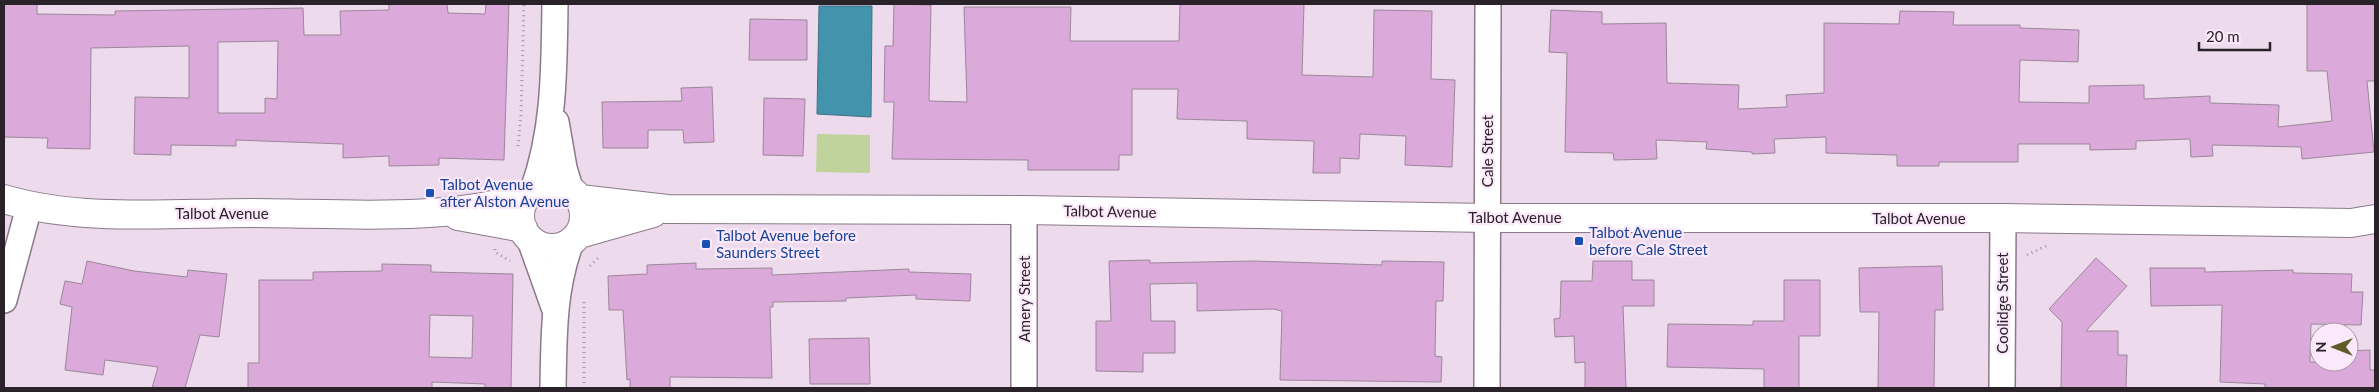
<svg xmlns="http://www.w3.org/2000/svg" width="2379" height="392" font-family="Lato,sans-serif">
	<rect width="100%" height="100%" fill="#eddaec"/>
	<path fill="#c0d39c" d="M817,134l53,1v38l-54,-1z"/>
	<path fill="#4493ad" stroke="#3c7185" d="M819,6h53l-1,111 -54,-3z"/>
	<path fill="#dba9da" stroke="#9a8899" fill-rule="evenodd" d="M4,4h33v10l78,1v-4l188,-3 1,27h37l-1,-24 49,-1v-6h58l1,9 37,1 1,-10h23l-5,156 -65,-2v7l-50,1v-10l-46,2v-14l-107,-4v6l-65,-1v10l-37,-1 1,-57 54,1v-52l-98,2 -1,101 -43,-1 1,-10 -44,-1zM278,41l-1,58 -12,-1v15h-47v-71z
		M894,4l37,1 -2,96 38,1 -3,-95h107l-1,34h109l1,-37h124l-2,71 71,2 1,-67 58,1 -1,68 24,1 -3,87 -47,-2 1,-29 -46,-2 -1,25 -19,-1v15h-27l1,-32 -67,-2v-18l-70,-2 1,-30h-46v66h-13v15h-91v-10l-136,-1 2,-57h-10l1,-56h8z
		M2307,4h68v77h-8l7,71 -72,7 -1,-12 -89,-2 1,11 -22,1 -1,-18 -54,2v8l-46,1v-6h-72v18h-79v4h-42v-11l-71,-2v-16l-52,2 1,14 -23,1v-2l-46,-3 1,-7 -51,-2 1,19 -43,1 -1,-7 -48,-1 2,-99 -18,-1 2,-42 51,2v12l64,-1 1,60 72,2 -1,24 49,-2 -1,-12 38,-2v-70l75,1 1,-13 54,1 -1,13h67v3l59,2 -1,32 -58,-2 -1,42 70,1v-17l55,-1v14l66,-3v7l69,2 -1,22 54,-6 -5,-50h-20z
		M750,19l57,1v40h-58z
		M712,87l2,55 -30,1 -1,-13h-35v18h-45l-1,-46 80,-1 -1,-13z
		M764,98l41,1 -2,57 -40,-1z
		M2096,258l31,28 -41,45h32v24h9l-1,33h-65l1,-66 -13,-13z
		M1150,260v3l103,-2 129,4v-4l62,1 -1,39h-7l-1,55 7,1 -1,25 -161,-2 2,-69 -9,-2 -76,2v-28l-47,1 1,37h24v32h-32v19l-47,-1v-50h15l-2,-60z
		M87,261l47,10 53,6 1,-7 39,4 -8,63 -19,-2 -15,53h-33l6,-21 -53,-7 -2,15 -38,-5 7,-63 -12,-3 5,-23 17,3z
		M1593,261h39v19h22v26h-31l3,82h-41v-26l-10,1 -1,-27 -19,1 -1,-18 6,-1 1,-37h31z
		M696,263v6l76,-1v7l137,-6v3l62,2 -1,27 -54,-2v-4l-70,3v3l-73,1v5h-3l2,71 -102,-1v11h-40v-9l-3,1 -4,-70h-14l-1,-34 39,-2v-9z
		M382,264l49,1v7l82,2 -2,114h-26v-4l-53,-2v6h-184v-25h11v-83h54v-8l69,-1zM430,315l43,1 -1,42 -43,-1z
		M1942,266l1,44h-8l-1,78h-56l1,-76h-19l-1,-44z
		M2150,268h55v4l88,-2v3l59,1 -1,18h12l-2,33 -50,-1 -1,38h39v-11l21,-1v20h5v18h-110v-4l-45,-2 2,-77 -71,1z
		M1784,280h36v56h-21v52h-35v-19l-97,-2 1,-43 85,1v-4h31z
		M869,338l1,46h-60l-1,-45z"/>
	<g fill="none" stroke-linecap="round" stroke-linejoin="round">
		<g stroke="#8b7a8a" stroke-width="28">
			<path id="minor" d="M556,122l8,46 6,20
				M533,190c22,-61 21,-123 22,-186
				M529,237l25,70
				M4,300l25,-93
				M553,388c1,-50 0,-99 18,-146
				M1024,388v-178
				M1487,388l1,-384
				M2002,388l1,-170"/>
		</g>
		<g stroke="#8b7a8a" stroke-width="30">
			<path id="tertiary" d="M520 216a32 32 0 1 1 64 0a32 32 0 1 1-64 0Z
				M4,199c76,23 169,14 248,14 86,0 193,10 275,-17
				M580,199l87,10 357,1 464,8h515l348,5 24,-4
				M458,216l65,12
				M579,234l74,-21"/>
		</g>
		<path stroke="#a395a2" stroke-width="3" stroke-dasharray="1 4" stroke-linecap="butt" d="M518,146l3,-32 3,-110
			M495,249v3l15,9
			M2027,255l19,-9
			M590,266l10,-10
			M584,388v-89"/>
		<use href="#minor" stroke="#fff" stroke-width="25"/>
		<use href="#tertiary" stroke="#fff" stroke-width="28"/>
	</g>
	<g fill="#1a4fb4" stroke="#fbe8fa" stroke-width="2">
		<rect x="425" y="188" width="10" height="10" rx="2.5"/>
		<rect x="1574" y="236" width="10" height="10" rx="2.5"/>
		<rect x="701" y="239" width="10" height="10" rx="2.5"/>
	</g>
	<g text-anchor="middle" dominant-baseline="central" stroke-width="4.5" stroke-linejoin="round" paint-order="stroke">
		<g font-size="15" fill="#292329" stroke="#fbe8fa">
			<text transform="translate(1487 151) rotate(-90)">Cale Street</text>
			<text transform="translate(1110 211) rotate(1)">Talbot Avenue</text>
			<text x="222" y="213">Talbot Avenue</text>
			<text x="1515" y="217">Talbot Avenue</text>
			<text x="1919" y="218">Talbot Avenue</text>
			<text transform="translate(1024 299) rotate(-90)">Amery Street</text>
			<text transform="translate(2002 303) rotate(-90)">Coolidge Street</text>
		</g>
		<g font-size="15" fill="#164399" stroke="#fbe8fa" text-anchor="start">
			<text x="440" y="184">Talbot Avenue<tspan x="440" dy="17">after Alston Avenue</tspan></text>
			<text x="1589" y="232">Talbot Avenue<tspan x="1589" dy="17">before Cale Street</tspan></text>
			<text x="716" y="235">Talbot Avenue before<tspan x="716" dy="17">Saunders Street</tspan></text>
		</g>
	</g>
	<rect width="2379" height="392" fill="none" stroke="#292329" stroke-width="10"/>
	<g transform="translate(2334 347) rotate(270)"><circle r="24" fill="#fbe8fa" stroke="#a799a6"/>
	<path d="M0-4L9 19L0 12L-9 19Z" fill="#5d5b28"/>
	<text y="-8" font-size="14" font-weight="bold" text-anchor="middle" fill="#292329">N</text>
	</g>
	<path d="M2199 42v8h71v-8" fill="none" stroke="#292329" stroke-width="2.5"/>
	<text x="2206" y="42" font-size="15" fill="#292329" stroke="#fbe8fa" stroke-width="4" paint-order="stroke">20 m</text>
</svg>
